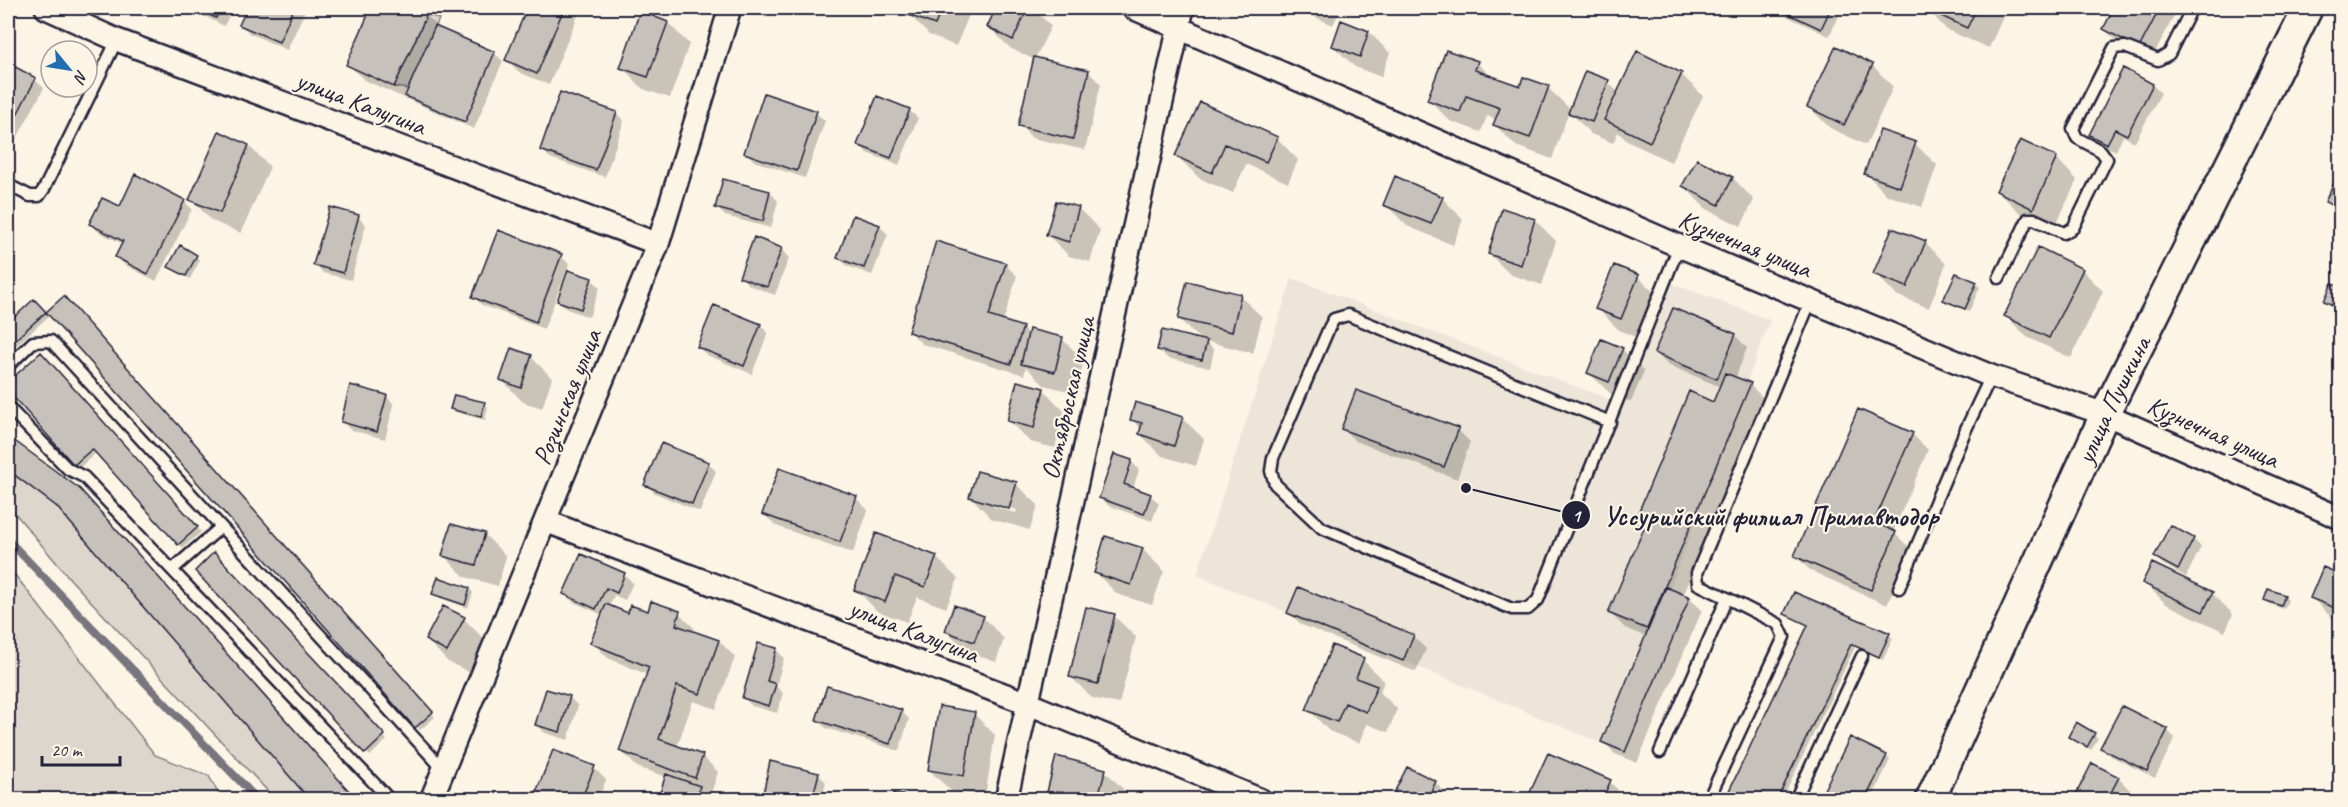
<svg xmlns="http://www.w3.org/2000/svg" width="2348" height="807" font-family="Caveat,sans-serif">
	<rect width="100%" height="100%" fill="#fcf5e5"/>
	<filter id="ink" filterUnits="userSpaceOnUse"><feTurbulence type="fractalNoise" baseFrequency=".0167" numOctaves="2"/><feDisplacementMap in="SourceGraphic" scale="12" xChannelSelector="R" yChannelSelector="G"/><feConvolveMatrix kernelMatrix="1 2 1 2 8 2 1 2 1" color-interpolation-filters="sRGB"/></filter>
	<g filter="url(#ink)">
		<path fill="#ece5d8" d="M1292,278l319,122 47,-122 112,42 -159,427 -414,-172z"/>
		<path fill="#dcd6cc" stroke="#7f7c84" stroke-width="1.5" d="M427,14l12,5 -31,70 -14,-2z
			M8,470l48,36 254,293h-35l-204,-219 -63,-75z
			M8,566l147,189 54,21 12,23h-213z"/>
		<path fill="#0003" fill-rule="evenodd" d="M188,8h45l-9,18z
			M249,8h53l3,3 -18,39 -38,-17 -8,-9z
			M373,8h35l18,7 15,15 53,23 9,8 -29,68 -110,-49 -16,-16z
			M529,8h52l-32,77 -30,-13 -12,-12z
			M910,8h62l-16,38 -27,-11 -21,-22z
			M998,8h35l18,18 -16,33 53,12 13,13 -16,66 -53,-12 -12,-13 15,-65 -25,-12 -21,-21z
			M1295,8h46l-8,17z
			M1769,8h74l-14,28z
			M1918,8h89l-18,40 -42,-18 -19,-20z
			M2115,8h63l-26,51 -35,-18 -13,-12z
			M668,23l21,21 -19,54 -27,-9 -21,-22z
			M1369,32l21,21 -9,24 -26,-10 -22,-21z
			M1477,63l15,14 29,10 27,1 23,22 37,-28 11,11 62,-19 22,22 -32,66 -44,-21 -9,-9 -5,11 -22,-9 -22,-23 -17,48 -36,-13 -21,-21 2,-5 -10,-4 -6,16 -31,-11 -21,-21z
			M8,65l27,15 9,8 -29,54 -7,-4z
			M1872,65l21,22 -27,58 -36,-17 -21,-21z
			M2152,85l9,8 -26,49 -12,-6 -7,15 -17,-8 -8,-8z
			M765,95l51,18 9,8 -20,57 -51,-17 -8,-9z
			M1201,104l76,34 21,22 -10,23 -42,-19 -13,29 -34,-15 -22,-22z
			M909,110l9,8 -19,47 -32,-12 -8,-9z
			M616,113l8,8 -19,56 -55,-19 -8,-8z
			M1881,131l34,13 22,21 -15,42 -35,-12 -21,-22z
			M249,146l21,21 -29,66 -29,-12 -21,-22z
			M2056,158l21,22 -23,49 -35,-17 -21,-21z
			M1697,161l36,17 21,22 -13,26 -36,-18 -21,-22z
			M2338,178l2,2v36l-14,-14z
			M770,192l8,9 -7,27 -46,-12 -8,-8z
			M1442,198l21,21 -10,26 -46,-19 -22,-22z
			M184,201l8,8 -36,72 -31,-16 -9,-8 7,-13 -24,-12 -8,-8 29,-16z
			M1078,208l22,22 -10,32 -21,-6 -21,-21z
			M358,217l8,8 -15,55 -28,-7 -8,-9z
			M1535,220l21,21 -14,44 -31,-10 -22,-21z
			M879,226l9,8 -16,41 -25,-9 -8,-9z
			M1925,242l21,22 -17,44 -33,-13 -21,-22z
			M180,247l20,13 -10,19 -20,-13z
			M781,249l8,9 -14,37 -26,-10 -8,-8z
			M561,256l8,8 -25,65 -62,-24 -8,-8z
			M1005,264l12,12 -14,46 19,6 7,7 33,4 22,21 -8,33 -32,-8 -18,-18 -2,8 -102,-31 -12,-12z
			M1615,267l23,10 22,21 -18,42 -23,-10 -22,-22z
			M2082,270l21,21 -32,67 -44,-21 -21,-21z
			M591,279l9,8 -11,30 -22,-8 -8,-8z
			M1976,284l4,3 -11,25 -24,-13z
			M2333,285l7,3v27l-14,-14z
			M1240,296l22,21 -9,36 -48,-12 9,9 -4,18 -43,-10 -8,-9 43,-8 -23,-22z
			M63,298l372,419 -15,13 -369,-416 -43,39v-28l26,-24 12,13z
			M760,325l8,8 -16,41 -45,-19 -8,-8z
			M1735,335l12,13 -12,31 15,6 16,16 -83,195 6,2 13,12 -65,153 -22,-9 -12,-13 43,-104 -21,-9 -16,-16 35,-81 -9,-8 79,-119 7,-17 -53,-22 -13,-12z
			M1602,341l20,8 22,22 -13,31 -20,-8 -22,-21z
			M41,354l160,178 -18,16 -86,-96 -18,16 -71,-79v-5z
			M531,357l21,21 -10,30 -19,-6 -21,-22z
			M1043,389l21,22 -9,37 -25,-6 -21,-21z
			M386,396l8,8 -9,35 -34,-9 -9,-8z
			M484,404l4,3 -3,13 -29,-8 -4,-3z
			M1182,418l22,21 -8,27 -34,-10 -22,-22 2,-5 -11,-10z
			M1343,429l115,1 12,12 -13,37 -102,-38z
			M1912,434l16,16 -35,82 18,17 -24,56 -76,-34 -16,-15z
			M1131,461l8,9 -6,19 17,6 9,8 -7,18 -43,-15 -8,-8zM1129,464h3l-10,28 -2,-1z
			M708,463l8,8 -16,41 -45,-19 -9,-8z
			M1016,484l22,21 -8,25 -38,-11 -21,-22zM994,503l23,7 -1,3 -22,-6z
			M856,498l12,12 -15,43 -77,-27 -12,-12z
			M452,526l33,9 21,21 -8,30 -33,-9 -21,-21z
			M2193,539l8,8 -15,30 -22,-12 -9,-8z
			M1142,549l22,22 -12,34 -35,-11 -22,-22z
			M214,554l173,186 -17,16 -173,-185z
			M582,556l43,19 8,8 -8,17 -11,-5 -5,12 20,8 50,-2 16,16 -1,4 25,8 16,16 -19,52 -23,-8 -16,46 25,9 16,16 -7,21 -9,-3 6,5 -1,5h-43l-4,-5 7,-18 -30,-10 -16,-16 27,-76 -40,-17 -16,-16 11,-27 -30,-13 -9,-8z
			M936,557l22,22 -12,29 -29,-11 -10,25 -30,-11 -21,-22z
			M2324,569l16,6v47l-7,-3 -21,-21z
			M2144,582l68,11 21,21 -8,18 -59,-28z
			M470,589l3,4 -5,15 -30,-11 -4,-4z
			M2284,596l4,4 -4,9 -14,-5 -4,-4z
			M1289,613l124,23 13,13 -10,23 -114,-47z
			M1786,614l103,21 4,3 -10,22 -28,-13 -73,153h-41l-11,-8 79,-166z
			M1114,616l22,21 -17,67 -27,-6 -22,-22z
			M983,617l21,22 -8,23 -28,-10 -22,-22z
			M464,619l21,21 -16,32 -21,-10 -21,-22z
			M776,649l8,9 -8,28 7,7 -6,20 -25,-7 -8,-8z
			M1363,660l21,21 -4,11 17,17 -9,23 -21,-8 -8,19 -30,-12 -21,-22z
			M547,691l23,7 8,8 -10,34 -23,-7 -9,-8z
			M901,711l8,8 -10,32 -73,-23 -9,-8z
			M974,714l21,21 -10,62 -34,-6 -22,-21z
			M2077,724l21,14 -7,12 -21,-14z
			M2167,730l8,8 -20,40 -44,-22 -9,-9z
			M1886,756l4,4 -19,40h-50z
			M594,768l12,12 -8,20h-63z
			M1105,771l21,21 -2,8h-78z
			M818,774l8,8 -4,18 -59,-1z
			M2118,778l21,21 -64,1z
			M1435,782l17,18h-55z
			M1610,782l8,8 -4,10 -86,-1z"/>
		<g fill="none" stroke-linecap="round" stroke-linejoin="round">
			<path stroke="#78757e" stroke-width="8" d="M8,540l250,260"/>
		</g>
		<path fill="#c6c1bb" stroke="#22223b" stroke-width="1.5" d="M194,8h27l-5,10z
			M247,8h47l-15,34 -40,-17z
			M371,8h41l15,6 -33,73 -48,-22z
			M527,8h37l-27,66 -32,-14z
			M908,8h34l-7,17 -29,-11z
			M996,8h32l-15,32 -26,-13z
			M1776,8h55l-10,21z
			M1924,8h53l-10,20z
			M2114,8h46l-21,40 -36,-19z
			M640,11l28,11 -20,55 -28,-9z
			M1341,20l28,11 -9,26 -28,-11z
			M435,26l60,26 -30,70 -60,-26z
			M1836,46l37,18 -29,61 -37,-18z
			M1446,50l32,11 -3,9 45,16 3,-9 26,9 -19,52 -37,-13 7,-17 -34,-12 -6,16 -33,-12z
			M1637,51l45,22 -32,69 -46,-22z
			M1034,57l55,13 -16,69 -55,-13z
			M8,63l28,15 -28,54z
			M2123,68l30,16 -26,51 -12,-6 -8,15 -18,-9z
			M1585,71l24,9 -17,42 -24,-9z
			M560,92l57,20 -21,58 -56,-20z
			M764,93l53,18 -20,60 -53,-18z
			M877,96l33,13 -19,49 -34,-13z
			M1200,102l78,35 -12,25 -41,-18 -13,29 -37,-17z
			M1880,130l36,12 -16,45 -36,-13z
			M219,131l30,14 -29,68 -31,-13z
			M2020,140l37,17 -24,52 -37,-18z
			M1697,159l36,18 -14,28 -37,-19z
			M135,174l50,26 -37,74 -33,-17 8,-16 -34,-17 13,-26 18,8z
			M1395,176l48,21 -12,27 -48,-19z
			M2337,176l3,2v31l-15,-7z
			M723,179l47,12 -7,30 -48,-13z
			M1056,201l23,6 -10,35 -23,-7z
			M330,207l29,8 -16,58 -30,-8z
			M1502,208l33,11 -14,46 -33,-11z
			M853,215l27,10 -16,43 -27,-10z
			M1892,228l34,13 -19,46 -34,-13z
			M498,230l64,24 -26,68 -64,-25z
			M754,237l28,11 -15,39 -28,-10z
			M936,241l70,22 -17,53 34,11 -12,37 -103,-32z
			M180,245l17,10 -11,21 -18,-9z
			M2038,247l45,22 -34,69 -45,-22z
			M1614,265l25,10 -18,44 -26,-10z
			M568,270l24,8 -11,31 -24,-8z
			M1956,273l21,9 -12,27 -22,-9z
			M1187,281l54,13 -9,38 -54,-13z
			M2332,283l8,3v22l-16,-7z
			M64,296l369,416 -18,16 -369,-416z
			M34,299l12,13 -38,34v-23z
			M714,305l47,19 -17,42 -47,-19z
			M1673,308l63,26 -19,45 -63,-26z
			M1029,329l34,8 -8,35 -34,-8z
			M1162,330l45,11 -5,19 -45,-10z
			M1601,339l22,9 -14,34 -22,-9z
			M511,348l21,7 -11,33 -21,-8z
			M41,352l157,175 -20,18 -86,-96 -18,16 -66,-74v-9z
			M1725,373l26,10 -104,246 -39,-16 36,-85 -10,-5 55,-132 24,11z
			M1017,381l27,7 -10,40 -27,-7z
			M350,385l37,10 -10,37 -36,-10z
			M1356,390l103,38 -15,39 -103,-38z
			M454,395l31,7 -4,15 -31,-8z
			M1135,402l48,15 -9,29 -35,-12 3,-11 -12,-3z
			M1858,409l55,24 -39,89 22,10 -25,58 -77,-34z
			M8,436l72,53 277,311h-47l-254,-294 -48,-36z
			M661,443l48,19 -17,42 -48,-19z
			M1114,454l18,6 -8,24 27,10 -7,20 -45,-16z
			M779,468l78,28 -17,46 -78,-28z
			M977,471l40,11 -8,27 -40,-12z
			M451,524l34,9 -9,32 -34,-9z
			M2170,525l24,13 -16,32 -24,-13z
			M876,533l61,23 -12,31 -30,-11 -10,26 -31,-12z
			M1105,536l38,12 -12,37 -37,-12z
			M214,552l171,183 -20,19 -170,-183z
			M581,554l44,19 -8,20 -11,-5 -10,21 -33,-15z
			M2152,563l61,29 -10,20 -61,-29z
			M2323,567l17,7v36l-30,-12z
			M438,577l32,11 -5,17 -33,-11z
			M1298,587l116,48 -11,26 -116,-48z
			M1666,587l24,10 -65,155 -24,-10z
			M2268,589l17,6 -4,11 -17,-6z
			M1794,592l96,41 -11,24 -28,-13 -74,156h-35l-14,-7 80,-168 -24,-11z
			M651,601l29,10 -4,14 43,15 -19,54 -23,-8 -18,53 44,16 -8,23 -76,-27 30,-84 -59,-24 16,-39 22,9 2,-8 18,6z
			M954,605l30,11 -10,26 -29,-11z
			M443,606l22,11 -18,35 -22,-12z
			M1086,607l29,7 -17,70 -29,-7z
			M758,643l19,5 -10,33 9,3 -7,22 -27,-8z
			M1332,645l32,13 -8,20 21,8 -11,26 -21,-9 -8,19 -31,-12z
			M827,686l75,24 -12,34 -74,-24z
			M546,689l24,7 -10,36 -25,-7z
			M939,706l36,6 -11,64 -36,-6z
			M2122,706l46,23 -21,42 -47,-23z
			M2076,722l19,11 -8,14 -19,-10z
			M1850,737l37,18 -22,45h-46z
			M553,750l42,16 -14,34h-48z
			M1548,753l63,27 -9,20 -75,-1z
			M1056,756l50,13 -9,31h-52z
			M770,761l49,12 -7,27 -50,-1z
			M2092,763l27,14 -12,23h-34z
			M1407,767l29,14 -9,19h-29l-6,-3z
			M666,774l34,12 -4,14h-27l-10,-4z
			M894,793l28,7h-30z"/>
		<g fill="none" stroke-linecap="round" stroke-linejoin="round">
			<g stroke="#22223b" stroke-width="15">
				<path id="lane" d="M8,185l22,11h9l5,-7 73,-149
					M1999,278l29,-59h6l30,14 9,-5 34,-69 -6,-8 -24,-13 -4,-9 41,-81 11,-1 33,13 11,-6 23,-46
					M8,366l25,-24 18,-1 392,428
					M8,407l60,62 16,8 306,323
					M1610,422l-262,-107 -14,4 -5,9 -56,130 -2,13 4,13 47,44 190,81h16l10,-9 141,-354
					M172,570l49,-43
					M1899,588l67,-159 25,-53
					M1660,752l67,-154 -29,-14 -1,-11 114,-273
					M1708,800l76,-163 -6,-13 -51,-26
					M1795,800l67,-144"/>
			</g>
			<g stroke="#22223b" stroke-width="26">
				<path id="street" d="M46,8l71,32 541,204
					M1133,8l546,238 312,130 114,38 235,104
					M545,521l482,182 234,97
					M431,800l227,-556 72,-236
					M1006,800l177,-792"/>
			</g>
			<g stroke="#22223b" stroke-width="33">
				<g id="secondary">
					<path id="s1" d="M1930,800l175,-386 203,-406"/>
				</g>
			</g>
			<use href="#lane" stroke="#fcf5e5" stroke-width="10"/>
			<use href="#street" stroke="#fcf5e5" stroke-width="21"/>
			<use href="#secondary" stroke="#fcf5e5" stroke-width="28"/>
		</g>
	</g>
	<g text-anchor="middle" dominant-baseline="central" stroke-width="4.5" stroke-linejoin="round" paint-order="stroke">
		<g font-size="26" fill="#22223b" stroke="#fcf5e5">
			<text transform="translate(361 103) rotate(21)">улица Калугина</text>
			<text transform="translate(1745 244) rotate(22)">Кузнечная улица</text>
			<text transform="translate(567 397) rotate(-68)">Розинская улица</text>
			<text transform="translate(1068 398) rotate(-77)">Октябрьская улица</text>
			<text stroke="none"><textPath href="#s1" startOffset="440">улица Пушкина</textPath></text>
			<text transform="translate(2213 432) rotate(24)">Кузнечная улица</text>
			<text transform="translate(914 631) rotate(21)">улица Калугина</text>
		</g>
	</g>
	<path fill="none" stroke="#22223b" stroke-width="2" d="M1466 488L1576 515"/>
	<g fill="#22223b" stroke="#fcf5e5" stroke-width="2">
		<circle cx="1466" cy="488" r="6"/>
		<circle cx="1576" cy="515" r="15"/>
	</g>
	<g font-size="18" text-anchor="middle" font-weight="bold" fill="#fff">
		<text x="1576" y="522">1</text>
	</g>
	<g font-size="27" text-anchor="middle" font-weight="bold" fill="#22223b" stroke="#fcf5e5" stroke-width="4.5" stroke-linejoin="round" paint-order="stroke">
		<text x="1771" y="525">Уссурийский филиал Примавтодор</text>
	</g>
	<rect width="2348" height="807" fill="none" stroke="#fcf5e5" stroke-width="30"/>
	<rect x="15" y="15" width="2318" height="777" fill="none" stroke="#22223b" stroke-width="2" filter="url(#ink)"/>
	<g transform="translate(69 69) rotate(120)"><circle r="28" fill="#fcf5e5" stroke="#a5a1a1" stroke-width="1.5"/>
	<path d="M0-4.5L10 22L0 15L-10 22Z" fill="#1f6fb2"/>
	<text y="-9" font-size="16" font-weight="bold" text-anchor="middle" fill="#22223b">N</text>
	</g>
	<path d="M42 756v9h78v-9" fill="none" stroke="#22223b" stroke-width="3"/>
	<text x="51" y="756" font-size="18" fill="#22223b" stroke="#fcf5e5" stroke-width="4.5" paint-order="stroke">20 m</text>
</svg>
